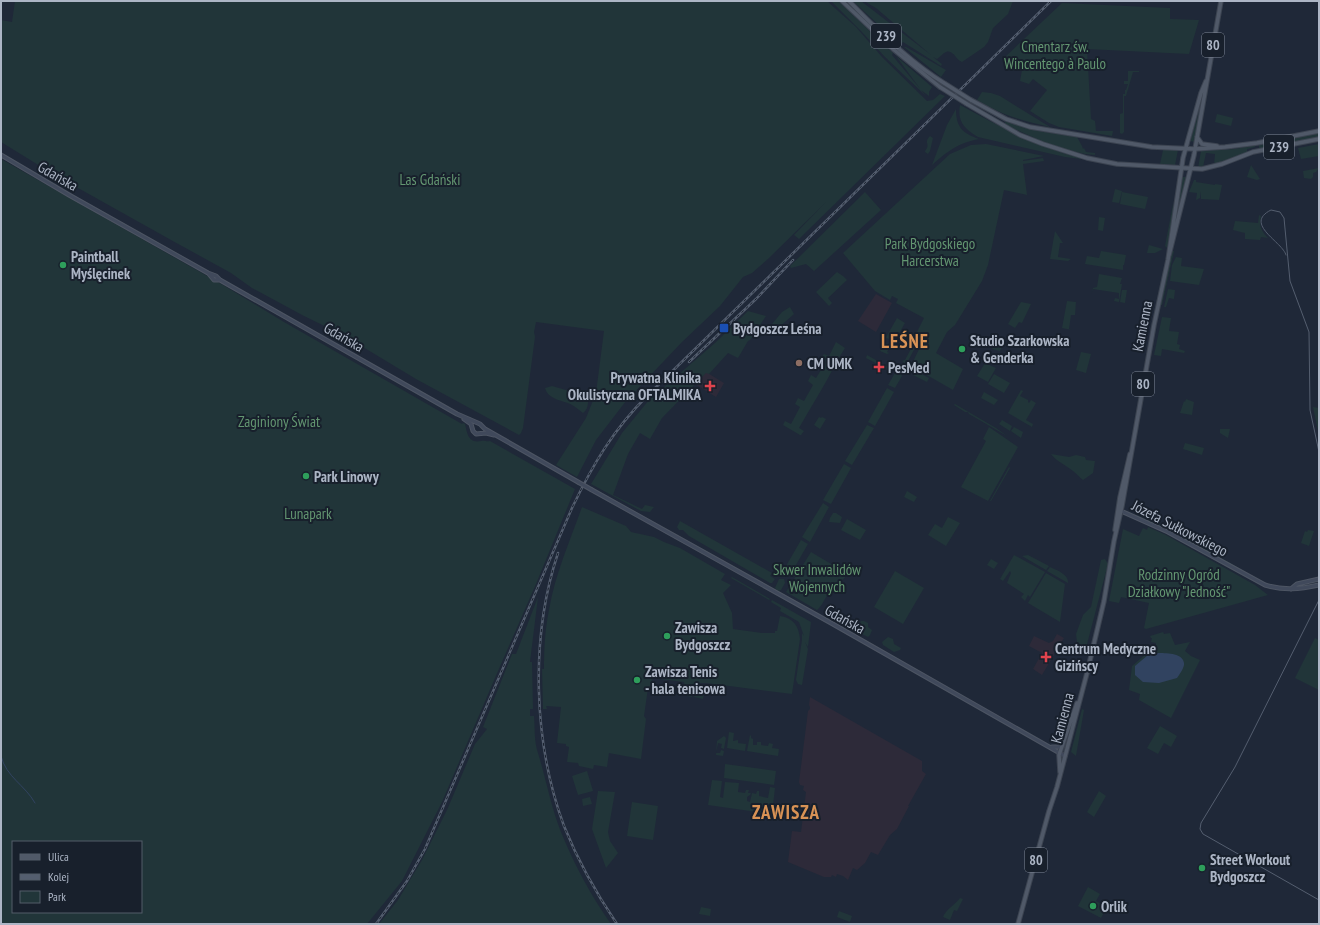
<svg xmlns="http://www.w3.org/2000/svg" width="1320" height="925" font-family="'PT Sans Narrow',sans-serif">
	<rect width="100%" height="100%" fill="#1f2838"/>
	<path fill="#2d2a39" d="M876,294l16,9 -16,29 -18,-11z
		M706,372l18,11 -8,14 -21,-13z
		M1057,634l7,4 -22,37 -9,-6 9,-16 -13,-7 5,-10 15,7 4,-2z
		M810,697l112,64v10l4,3 -18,32h1l-12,23 -7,6 -12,20 -7,-3 -6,11 -8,7 -4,-2 -5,12 -5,-4 -6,-2 -1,3 -4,-2 -1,2h-7l-36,-15 4,-31 9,1 5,-40 -3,-2 1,-4 -4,-1 -1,-3 9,-71 2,-2v-2l-1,-2z"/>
	<path fill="#213539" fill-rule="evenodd" d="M15,1h812l29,26 26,30 45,44 6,-1 7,-6 5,2 -146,143 -5,-4 32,-33 -57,56 -17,15 -9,4 -23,29 -38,36 -56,59 -30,39 -19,37 -21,-12 30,-47 10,-25 8,-62 -68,-9 -2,10 1,5 -12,91 -2,5 -2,2 -103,-56 -73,-44 -39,-19 -52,-28 -21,-15 -60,-33 -118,-66 -52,-32v-122l11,2z
		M831,1h7l55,52 -1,2 34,41 -41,-39 -24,-26z
		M853,1h8l70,54 -55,-47 -12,-7h149l-5,13 -15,14 -5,14 -4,5 -22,15c-6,-2 -9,-13 -16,-10 -3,1 -6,5 -9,7l-4,-2 9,7 -1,2 -38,-24 -3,3z
		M1062,3l108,5v11l29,1 -10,34 -102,-5 4,70 4,2 1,10h17l-1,5 -53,-9 -10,-4 -19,-12 17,-21 -14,-11 -4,5 -9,-3 2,-11 -3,-1 -1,-10 -13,2 -1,-3z
		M904,47h2l40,23 -5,7z
		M896,56l36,31 -3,5v4l-8,-6z
		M1128,71h11v1h-6l-7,24h-2v36l-2,2 -2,-1v-19l3,-1v-19h2v-4h1l2,-6h-4v-3h4z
		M1204,89l-9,53 -5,-1 11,-36z
		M982,92l9,1 9,3 50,31c-28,-6 -48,-12 -73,-27z
		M960,105c31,17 62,33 95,45 11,5 24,6 35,10l-25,-3 -87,-20c-13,-8 -21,-15 -18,-32z
		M956,109c0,19 7,24 23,30 -21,4 -31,12 -47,26l15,-40z
		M1217,114l16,4 -2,8 -16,-4z
		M1006,121l33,10 38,6 5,9 1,3 1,-1 2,4 9,1v2l-10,-1 -33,-8 -48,-22z
		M1319,133v4l-69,14 9,-3v-4z
		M930,136l3,2 -3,13 -2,3 -3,-2c0,-1 1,-3 2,-4 2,-5 -3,-6 3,-12z
		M986,144l58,12 -21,4v1l20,-3 1,3 -21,3 4,31 -23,-5 -16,75 -6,16 -27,44 -8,7 -11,21 27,16 -10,21 -42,-24 10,-21 -8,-5 11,-22 -28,-15 2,-4 -6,-3 -2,4 -15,-9 -32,-38 107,-99 21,-9z
		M1319,144v12l-18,3 -3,-11z
		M1256,145l-1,2 -8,2v3l-33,13 1,-11 -9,-1 -3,14 -5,1 3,-17 33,-2z
		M1163,150h15l-3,15 -15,-1z
		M1,159l222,126 61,37 178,102 1,-1 2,1c2,8 3,20 16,17 4,-1 5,1 9,0l85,48 -39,95 -41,94 -53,124 -40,79 -35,43h-366zM13,842h128v70h-128z
		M1251,165l9,14 -3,1 -10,-3z
		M1319,168l-3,4 -3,1v4l-2,2 -7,-1 -1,-7z
		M1182,177h4l-16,71 8,-40z
		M1194,180h2v2l19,3v-1l7,1 -3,15 -18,-1v-8l-1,7 -4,2 1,-7 -8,-1z
		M1115,189l7,2 -3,12 -7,-1z
		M865,192l16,18 -67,61 -8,-7 -15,4 -1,-2z
		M1122,192l26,5 -3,12 -25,-5z
		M1173,204l1,5 -7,39 -2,-2z
		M1259,215l2,1c-2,10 0,15 7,22l-7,-1 -1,3 -15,-1v-6l-12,-3 2,-9 23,2z
		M1099,217l6,1 -2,13 -5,-1z
		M1055,231l8,12h-3l-2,14 13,2 -3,2 -18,-2z
		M1149,245l14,4 -8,4h-8z
		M1101,251l25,4 -2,10h-1v5l-38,-6 2,-8 12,2z
		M1172,251h2l-12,54h-2z
		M1176,257l6,1 -1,8 23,3 -5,16 -29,-4 2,-16z
		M837,272l6,4 4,4 -19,18 4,5 -3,3 -13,-14z
		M1099,274l23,4 -2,6h2l-3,18 -5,-1 1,-3 4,1v-6l-26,-4 -2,5 2,-6 4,-1z
		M1168,289l7,1 -1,9 -5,-1 -3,9h-2z
		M1122,290h5l-2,13 -5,-1z
		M1067,301l9,1 -1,13h-4l-2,14 3,1 -10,-2z
		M1021,302l10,2 -9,19 -3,-1 -4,6 -7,-4z
		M790,307l4,7 -17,15 -5,-5 10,-12z
		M748,311l18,5 -16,24 -2,1 -10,17 -10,-5 -19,21 -3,-1 -44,45 -12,21 -10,-6 -12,21 -15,41 29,14 3,-4 9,2 -4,5 -9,-1 -50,-27 31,-51 27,-33 66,-57z
		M1162,317l9,1 -2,13 10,1 -2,12 3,1 -1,4 6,2 -1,2 -22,-4 -1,7 -7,-1z
		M897,318l8,5 -11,19 -7,-4 -2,1z
		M836,342l9,6 -8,13 4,2 -2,6 -5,-2c-11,21 -23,40 -35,61l5,3 -3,4h-1l-17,-10 2,-4 6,3 9,-17 -5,-3 3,-6 6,3 9,-16 -5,-4 3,-6 5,3 10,-16 -6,-3 4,-5 5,2z
		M887,343l4,2 -4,7 2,1 -2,1 -7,-3 4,-7z
		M997,343l6,2 -3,6 -8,-2z
		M913,345l3,1 -8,15v4l-6,-4 3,-1z
		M1081,352l10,2 -5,19 -10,-3z
		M867,355l23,13 -1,2 -23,-12z
		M985,363l11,5 -8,14 -11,-6z
		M916,371l13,7 -2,4 -14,-7z
		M897,372l4,2 1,2 -7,12 -7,-3 7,-12z
		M994,374l16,9 -6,10 -16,-9z
		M552,386l21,6h17c-4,7 1,15 -7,21 -4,-3 -7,-6 -11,-8 -9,-5 -24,-5 -27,-17z
		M887,388l7,4 -19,34 -7,-4z
		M1021,390l2,1 -3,5 8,4v2l1,1 2,-3 5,3 -10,17 7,4 -1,3 -24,-14z
		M984,392l14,8 -4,5 -13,-7z
		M1186,399l8,3 -2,13 -12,-2 4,-12 1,1z
		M955,404l41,24 11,8 -38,-22 -1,-2h-3l-11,-7z
		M1313,407l6,1v28z
		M819,417l2,1 1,-1 4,2 -6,10 -6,-4z
		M1002,420l10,6 -2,5 -11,-7z
		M867,425l7,3 -22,37 -7,-4z
		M989,427l29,20 -30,54 -27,-14 25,-46 -3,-2z
		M1014,427l9,5 -2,6 -10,-7z
		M1220,429h10l-2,9 -8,-5z
		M1185,443l19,5 -2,7 -19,-6z
		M1051,454l18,3 7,-2 9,2 1,3 9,1 -2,12 -10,7c-4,-3 -6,-6 -10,-9 -7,-6 -16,-9 -22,-17z
		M844,464l7,4 -20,36 -8,-4z
		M1009,467l1,1 -19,33h-1z
		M907,491l10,6 -3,5 -10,-5z
		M823,503l6,4 -19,35 -8,-5z
		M582,507l44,19 5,6 23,5 10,5 16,6 45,26 -4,6 10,5 -8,8 9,20 1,16 29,4h13v-2h2l3,-15c14,2 19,11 20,23l-8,55 -86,-11h-11l-3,14 -5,-1 -1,-2 -2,-12 -32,-4 -1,10h-3l-4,28 2,3 -5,40 -32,-6 -2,14 -13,-2 -1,4 -14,-3 -1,-3 -11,-1 2,-15 -3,-1v-2l-9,-1 4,-36 -15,-1 1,3h-4l-1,-40h2c0,-20 1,-40 5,-59 6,-36 21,-69 33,-103z
		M1128,511l46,20 86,49 -89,-49z
		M833,513h3l6,4 -2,6 -11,-1 1,-4z
		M948,517l12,6 -14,23 -18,-11 7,-11 7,4z
		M847,519l19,11 -6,10 -19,-10z
		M680,521l92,52 -2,3 5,3 -3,4h-2l-81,-47 -6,-6h-4l-2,-3z
		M1148,527l18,8 89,50 13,10 -122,34 -2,-1 5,-25 -28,-6 -2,6 -10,-2 14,-72 16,7 4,-8 4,2z
		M1308,530l6,1 -5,15 -8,-3 4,-12 2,1z
		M801,540l7,4 -19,33h-2l-4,-2 -1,-2z
		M811,552l37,22c-5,6 -12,12 -18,18 -5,5 -7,13 -13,18l-31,-18z
		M1014,555l31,17 -15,25 -2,-2 -3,6 -4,-4 3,-3 -17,-11 4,-10 -1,-2 -7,10 -3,-2z
		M1028,555l21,11 -3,4 -24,-14z
		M991,559l7,4 -4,6 -7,-4z
		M1105,559l3,5 -22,84 -9,-6 -1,-8 7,-19 8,-8 10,-47z
		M1050,567c6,3 19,7 18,16l-21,-12z
		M895,571l29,17 -21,36 -29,-17z
		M1046,573l19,11 -5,38 -32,-19z
		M732,577l38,22 -1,1 -38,-22z
		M779,579h5l1,4 -4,7 -3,1 -3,-3z
		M538,597l-8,65h2l1,47h-3v7h4c1,12 0,26 4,37 8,26 13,54 23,79 13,32 30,64 50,92h-232l19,-24 24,-40 25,-50 28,-66 12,-15 -4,-2 29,-73h4z
		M772,600l39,22 -3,25 -3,-5 3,7 -6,36 -4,-1 -2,-4 6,-40v-7l2,3 -5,-14 -19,-11 1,-3 -10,-6z
		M861,621h3l4,2v4l4,3 -2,5 -2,2 -12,-6 1,-5z
		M1163,632l1,2 6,-1 5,12 15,-3 -5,9 6,5 9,4 -29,58 -32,-18 1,-6 -11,-4 3,-24 24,-21v-2l-5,-1 1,-4h-1l-1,-2z
		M888,637l5,2 1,5 7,4 -1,2 -6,2 -11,-7 -1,-3z
		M1315,638l4,2v50l-24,-12z
		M697,687l8,1 -2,11 -9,-2 1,-8z
		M1082,709l2,1 -8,46 -5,-4z
		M1160,726l17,10 -6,11 -7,-4 -6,11 -11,-6z
		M729,732l5,1 -1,8 5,-1v3l8,1 -1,7 -18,-3z
		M750,735l1,1v2l2,1v6h4v-3h4v3l7,1 1,-3 4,1 -1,4 7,1 -1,7 -31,-5z
		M724,736l2,2 -2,11 -3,-1 1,-4 -4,-1 -2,10h4l1,-3 3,1 -1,5 -7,-1 1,-14z
		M725,764l51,7 -2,14 -50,-7z
		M587,771l6,20 -15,4 -6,-19z
		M712,780l10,1 -2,16 3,1 2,-16 14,1 -1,9 7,1 1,-3h3l-1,3h3l-1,2 -3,2v4l3,1 2,-9 4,1 1,-3h2v5l9,2 2,-11 5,1 -3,26 -64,-9z
		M598,791l17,1 -7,40 2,9 8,12 -12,15 -14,-39z
		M1099,791l7,5 -12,21 -7,-5z
		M590,797l2,7 -9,2 -1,-7z
		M632,802l26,4 -5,34 -26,-4z
		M1088,887l12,7 -4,7 11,6 -6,11 -23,-12z
		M960,898l3,1 -6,12 -3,-1 -4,10 -7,-3c3,-8 12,-12 17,-19z
		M701,907l10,2 -1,7 -11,-2z
		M839,911l13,5 -2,6 -13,-5z"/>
	<path fill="#314360" d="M1155,653c7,0 28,-1 29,10 1,4 -5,12 -7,15l-18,5 -16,-1 -8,-7v-9l13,-11z"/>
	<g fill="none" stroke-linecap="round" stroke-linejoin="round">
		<path stroke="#314360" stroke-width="1" d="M1,756c5,21 24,29 34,47"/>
		<g stroke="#4d5563" stroke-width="5">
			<path id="secondary" d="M1,155l68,40 139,78 8,3 4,4 237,134 23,10 5,5 93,53
				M209,274l5,6h6
				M464,419l7,5 2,7 3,3 10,-1 8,2
				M592,490l239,133 234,133
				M1121,511l47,21 97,53c19,6 35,4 54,0
				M1291,589l6,-5 22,-5
				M1052,747h6l5,-2"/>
		</g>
		<g stroke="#3c4451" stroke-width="5.5">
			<path id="primary" d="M842,1l51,48 47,38
				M849,1c27,28 62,62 95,82
				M971,100l35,19 24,8 122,20 43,2 30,-2 32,-4 62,-12
				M967,104l53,31 23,9 44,14 30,6 85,5 20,-5 31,-12 66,-13
				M1197,137l5,7 15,2
				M1169,255l25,-100 27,-154
				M1115,530l5,-33 10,-43
				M1060,772l-1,-17 18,-52
				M1018,924l31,-113 8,-24 30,-114 17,-72 10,-60 8,-35 32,-181 14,-65 15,-102 18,-65 5,-12"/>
		</g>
		<use href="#secondary" stroke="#40495b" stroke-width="3"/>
		<use href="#primary" stroke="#505968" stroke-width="3.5"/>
		<path stroke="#545e6f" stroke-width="1" d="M1286,255c-3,-13 -43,-31 -15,-45l9,2 4,6 6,63 19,51 1,78 9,42
			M1319,600l-84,167 -34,56 -1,6 3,5 116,66"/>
		<g stroke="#545e6f" stroke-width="2.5">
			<path id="rail" d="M689,362l67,-63 37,-39
				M558,553c-28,84 -25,189 6,273 14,35 32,67 53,98
				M376,924l31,-43 18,-32 147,-341c21,-44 41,-78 76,-113l403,-394"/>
		</g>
		<use href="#rail" stroke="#18202c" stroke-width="1" stroke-dasharray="3" stroke-linecap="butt"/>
		<g stroke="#4d5563" stroke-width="5" stroke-linecap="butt">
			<path id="secondary-bridge" d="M578,482l14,8"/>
		</g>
		<g stroke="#3c4451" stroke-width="5.5" stroke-linecap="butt">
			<path id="primary-bridge" d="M944,83l27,17
				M940,87l27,17"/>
		</g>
		<use href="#secondary-bridge" stroke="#40495b" stroke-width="3"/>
		<use href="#primary-bridge" stroke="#505968" stroke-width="3.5"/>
	</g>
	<g fill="#2e9e5b" stroke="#18202c" stroke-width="1.5">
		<circle cx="63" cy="265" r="4"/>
		<circle cx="962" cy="349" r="4"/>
		<circle cx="306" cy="476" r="4"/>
		<circle cx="667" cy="636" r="4"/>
		<circle cx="637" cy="680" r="4"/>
		<circle cx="1202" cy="868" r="4"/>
		<circle cx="1093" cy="906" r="4"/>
	</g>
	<rect fill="#1a4fb4" stroke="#18202c" stroke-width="1.5" x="719" y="323" width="10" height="10" rx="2"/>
	<circle fill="#8d6e63" stroke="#18202c" stroke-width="1.5" cx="799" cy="363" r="4"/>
	<g fill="#e0444e" stroke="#18202c" stroke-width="1.5">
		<path d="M877 361h4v4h4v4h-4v4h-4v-4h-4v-4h4z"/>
		<path d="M708 380h4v4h4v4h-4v4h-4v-4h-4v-4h4z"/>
		<path d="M1044 651h4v4h4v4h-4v4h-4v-4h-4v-4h4z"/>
	</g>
	<g text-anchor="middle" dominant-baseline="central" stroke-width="4" stroke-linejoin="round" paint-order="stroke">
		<g fill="#18202c" stroke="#808897" stroke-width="1">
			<rect x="871" y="24" width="30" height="24" rx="3"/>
			<rect x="1202" y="33" width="22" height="24" rx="3"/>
			<rect x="1264" y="135" width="30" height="24" rx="3"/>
			<rect x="1132" y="372" width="22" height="24" rx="3"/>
			<rect x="1025" y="848" width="22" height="24" rx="3"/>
		</g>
		<g font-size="14" font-weight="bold" fill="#acb5c5">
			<text x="886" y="36">239</text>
			<text x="1213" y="45">80</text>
			<text x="1279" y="147">239</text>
			<text x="1143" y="384">80</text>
			<text x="1036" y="860">80</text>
		</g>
		<g font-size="15" fill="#639671" stroke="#18202c">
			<text x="1055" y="46">Cmentarz św.<tspan x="1055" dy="17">Wincentego à Paulo</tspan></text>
			<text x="430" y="179">Las Gdański</text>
			<text x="930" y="243">Park Bydgoskiego<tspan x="930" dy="17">Harcerstwa</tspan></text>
			<text x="279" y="421">Zaginiony Świat</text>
			<text x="308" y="513">Lunapark</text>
			<text x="817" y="569">Skwer Inwalidów<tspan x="817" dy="17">Wojennych</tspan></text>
			<text x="1179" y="574">Rodzinny Ogród<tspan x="1179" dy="17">Działkowy "Jedność"</tspan></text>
		</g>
		<g font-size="15" fill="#acb5c5" stroke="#18202c">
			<text transform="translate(58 176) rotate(30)">Gdańska</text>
			<text transform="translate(1142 326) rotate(-79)">Kamienna</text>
			<text transform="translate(344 337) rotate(30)">Gdańska</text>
			<text transform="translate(1180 528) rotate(27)">Józefa Sułkowskiego</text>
			<text transform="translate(845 619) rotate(29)">Gdańska</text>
			<text transform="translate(1062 718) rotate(-75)">Kamienna</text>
		</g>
		<g font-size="15" font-weight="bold" fill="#acb5c5" stroke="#18202c" text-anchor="start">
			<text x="71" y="256">Paintball<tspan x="71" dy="17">Myślęcinek</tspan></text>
			<text x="733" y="328">Bydgoszcz Leśna</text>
			<text x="970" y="340">Studio Szarkowska<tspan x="970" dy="17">&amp; Genderka</tspan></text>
			<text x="807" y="363">CM UMK</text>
			<text x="888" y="367">PesMed</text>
			<text x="701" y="377" text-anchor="end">Prywatna Klinika<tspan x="701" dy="17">Okulistyczna OFTALMIKA</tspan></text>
			<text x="314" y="476">Park Linowy</text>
			<text x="675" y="627">Zawisza<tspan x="675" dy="17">Bydgoszcz</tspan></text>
			<text x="1055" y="648">Centrum Medyczne<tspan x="1055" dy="17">Gizińscy</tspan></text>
			<text x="645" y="671">Zawisza Tenis<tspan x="645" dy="17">- hala tenisowa</tspan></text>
			<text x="1210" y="859">Street Workout<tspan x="1210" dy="17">Bydgoszcz</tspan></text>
			<text x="1101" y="906">Orlik</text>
		</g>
		<g font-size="19" font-weight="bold" letter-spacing="1" fill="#d89255" stroke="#18202c">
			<text x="905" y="341">LEŚNE</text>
			<text x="786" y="812">ZAWISZA</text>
		</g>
	</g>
	<rect width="1320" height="925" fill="none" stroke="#acb5c5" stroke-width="4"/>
	<rect x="12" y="841" width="130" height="72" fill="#18202c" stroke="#535c69"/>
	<rect x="20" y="854" width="20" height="6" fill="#505968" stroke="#535c69"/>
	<text x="48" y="861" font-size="12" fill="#acb5c5">Ulica</text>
	<rect x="20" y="874" width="20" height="6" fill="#545e6f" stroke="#535c69"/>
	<text x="48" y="881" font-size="12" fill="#acb5c5">Kolej</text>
	<rect x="20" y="891" width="20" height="12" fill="#213539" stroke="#535c69"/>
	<text x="48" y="901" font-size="12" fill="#acb5c5">Park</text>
</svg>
